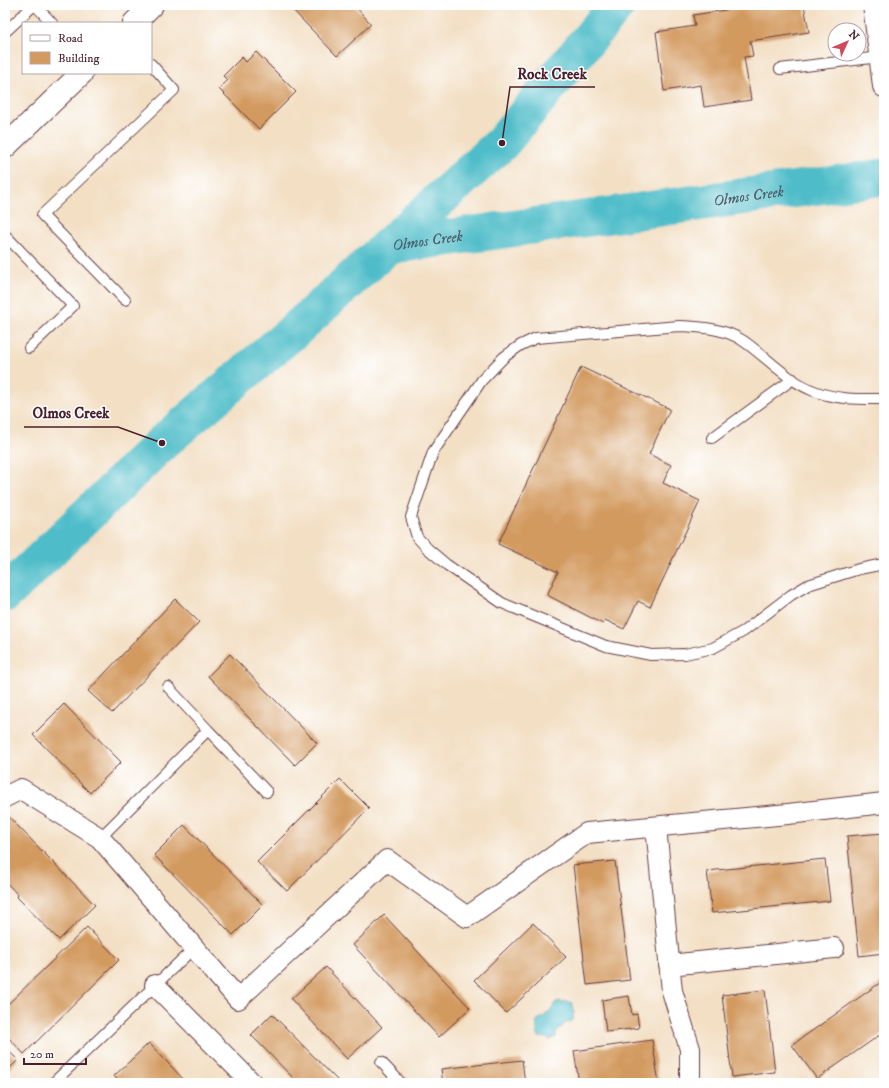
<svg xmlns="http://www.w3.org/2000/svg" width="889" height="1088" font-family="'IM FELL DW Pica',serif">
	<rect width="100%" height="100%" fill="#fff"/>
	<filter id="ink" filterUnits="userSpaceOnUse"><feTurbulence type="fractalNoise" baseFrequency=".025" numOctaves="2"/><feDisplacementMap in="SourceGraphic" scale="8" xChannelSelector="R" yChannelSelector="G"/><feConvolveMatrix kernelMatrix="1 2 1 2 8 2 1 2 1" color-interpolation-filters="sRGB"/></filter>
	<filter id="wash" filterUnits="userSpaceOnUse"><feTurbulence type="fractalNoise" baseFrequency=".012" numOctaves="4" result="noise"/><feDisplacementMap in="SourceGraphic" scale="16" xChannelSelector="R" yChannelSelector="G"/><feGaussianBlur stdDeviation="0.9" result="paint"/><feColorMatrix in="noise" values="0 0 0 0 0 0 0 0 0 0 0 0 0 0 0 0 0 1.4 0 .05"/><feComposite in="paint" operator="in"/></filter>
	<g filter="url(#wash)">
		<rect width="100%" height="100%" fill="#f3dfc4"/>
		<path fill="#50bdc9" stroke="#4d6e7a" d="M560,1001l2,2 5,-2 5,2 2,6 -1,11 -3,2h-3l-11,10v5l-7,3 -2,-2c-10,-1 -10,0 -10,-10 0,-3 -1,-5 0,-8l5,-2 11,-10 1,-4 2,-2z"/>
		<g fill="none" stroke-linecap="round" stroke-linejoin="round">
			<g stroke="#50bdc9" stroke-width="37">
				<path id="s1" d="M388,246l496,-69"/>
				<path d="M5,594l157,-151 133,-113 207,-187 115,-138"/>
			</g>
		</g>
		<g id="blocks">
			<path fill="#d39a5e" d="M288,5h66l17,19 -34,32z
				M758,5h46l5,27 -59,9 3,15 -9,1 7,43 -47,7 -3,-22 -37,6 -8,-59 39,-6 -2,-11z
				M256,52l40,40 -37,37 -40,-40 9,-9 -5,-4 19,-19 4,5z
				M581,367l89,42 -21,45 22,11 -8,18 37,18 -50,106 -12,-6 -14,28 -19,-9 -2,4 -56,-29 11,-23 -60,-28z
				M175,599l24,23 -87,91 -24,-22z
				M230,654l87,89 -22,22 -87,-89z
				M64,704l57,58 -31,31 -57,-58z
				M340,779l29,29 -82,83 -30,-29z
				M5,813l90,92 -36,35 -42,-43 1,-2 -13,-14z
				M184,825l79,80 -30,30 -79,-80z
				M884,833v120l-25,3 -12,-120z
				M825,859l5,42 -118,12 -5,-42z
				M615,861l15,119 -43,5 -14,-120z
				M384,915l86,93 -31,29 -86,-92z
				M533,923l33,34 -60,56 -32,-33z
				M87,927l32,33 -95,94 -19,-20v-27z
				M326,967l56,60 -35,32 -56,-60z
				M884,980v52l-67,47 -25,-34z
				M765,990l10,82 -43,5 -10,-82z
				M629,996l3,19 5,-1 2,14 -33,4 -4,-32z
				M272,1014l68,69h-42l-47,-48z
				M652,1040l7,43h-80l-5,-32z
				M149,1043l38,40h-66l-7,-7z
				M5,1048l13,12 -13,13z
				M522,1060l3,23h-82l-2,-14z"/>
		</g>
	</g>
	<g filter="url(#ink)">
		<use href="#blocks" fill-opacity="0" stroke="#633c42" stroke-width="1"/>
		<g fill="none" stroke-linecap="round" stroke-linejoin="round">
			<g stroke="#633c42" stroke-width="12">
				<path id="lane" d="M35,5l17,18
					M5,32l29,-27
					M780,69l100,-12
					M5,235l68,71 -44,42
					M125,300l-83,-85 132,-125 -23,-26
					M884,399c-24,0 -47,1 -70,-8 -28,-11 -48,-35 -72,-51 -19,-12 -42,-13 -63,-14l-143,12 -15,7 -17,12 -22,23 -49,72 -22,65 6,20 11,12 19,16 55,38 104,43 45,9 34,-1 28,-6 31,-17 47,-36 17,-10 51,-16 25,-5
					M712,438l81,-59
					M208,730l59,62
					M100,838l108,-108 -40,-43
					M381,1062l20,21
					M53,1083l141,-135"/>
			</g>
			<g stroke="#633c42" stroke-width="22">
				<path id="street" d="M5,797l16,-8 79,49 138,161 149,-139 80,57 120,-84 201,-19 96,-11
					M656,827l16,164 18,58v34
					M669,965l165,-17
					M155,985l97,98"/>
			</g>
			<g stroke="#633c42" stroke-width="24">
				<path id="secondary" d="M874,5l10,81
					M134,23l18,-18
					M5,147l77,-74"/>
			</g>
			<use href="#lane" stroke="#fff" stroke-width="10"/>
			<use href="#street" stroke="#fff" stroke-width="20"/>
			<use href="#secondary" stroke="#fff" stroke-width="22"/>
		</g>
	</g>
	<g text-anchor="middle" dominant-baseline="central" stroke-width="3" stroke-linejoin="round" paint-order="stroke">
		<g font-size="15" font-style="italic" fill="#4c5e6a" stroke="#fff">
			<text stroke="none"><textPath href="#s1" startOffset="364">Olmos Creek</textPath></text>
			<text stroke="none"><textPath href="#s1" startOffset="40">Olmos Creek</textPath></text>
		</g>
	</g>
	<path fill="none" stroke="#4a1f2b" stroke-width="1.5" d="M502 143L510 87H595M162 443L118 427H24"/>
	<g fill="#4a1f2b" stroke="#fff" stroke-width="1.5">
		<circle cx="502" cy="143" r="4"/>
		<circle cx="162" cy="443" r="4"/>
	</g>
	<g font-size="15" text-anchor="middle" font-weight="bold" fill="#4a1f2b" stroke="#fff" stroke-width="3" stroke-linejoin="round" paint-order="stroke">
		<text x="552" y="79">Rock Creek</text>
		<text x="71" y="418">Olmos Creek</text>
	</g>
	<rect width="889" height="1088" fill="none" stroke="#fff" stroke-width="20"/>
	<rect x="22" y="22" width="130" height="52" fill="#ffffff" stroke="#b7a5aa"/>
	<rect x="30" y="35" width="20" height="6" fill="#ffffff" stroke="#b7a5aa"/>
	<text x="58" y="42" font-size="12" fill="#4a1f2b">Road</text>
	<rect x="30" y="52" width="20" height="12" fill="#d39a5e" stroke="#b7a5aa"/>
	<text x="58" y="62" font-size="12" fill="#4a1f2b">Building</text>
	<g transform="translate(847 42) rotate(46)"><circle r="19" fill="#ffffff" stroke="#b7a5aa"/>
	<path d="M0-3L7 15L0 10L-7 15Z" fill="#d1495b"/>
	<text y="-6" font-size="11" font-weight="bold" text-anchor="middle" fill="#4a1f2b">N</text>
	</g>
	<path d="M24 1058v6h62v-6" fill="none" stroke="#4a1f2b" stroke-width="2"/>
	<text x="30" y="1058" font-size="12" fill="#4a1f2b" stroke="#ffffff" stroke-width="3" paint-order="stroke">20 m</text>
</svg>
